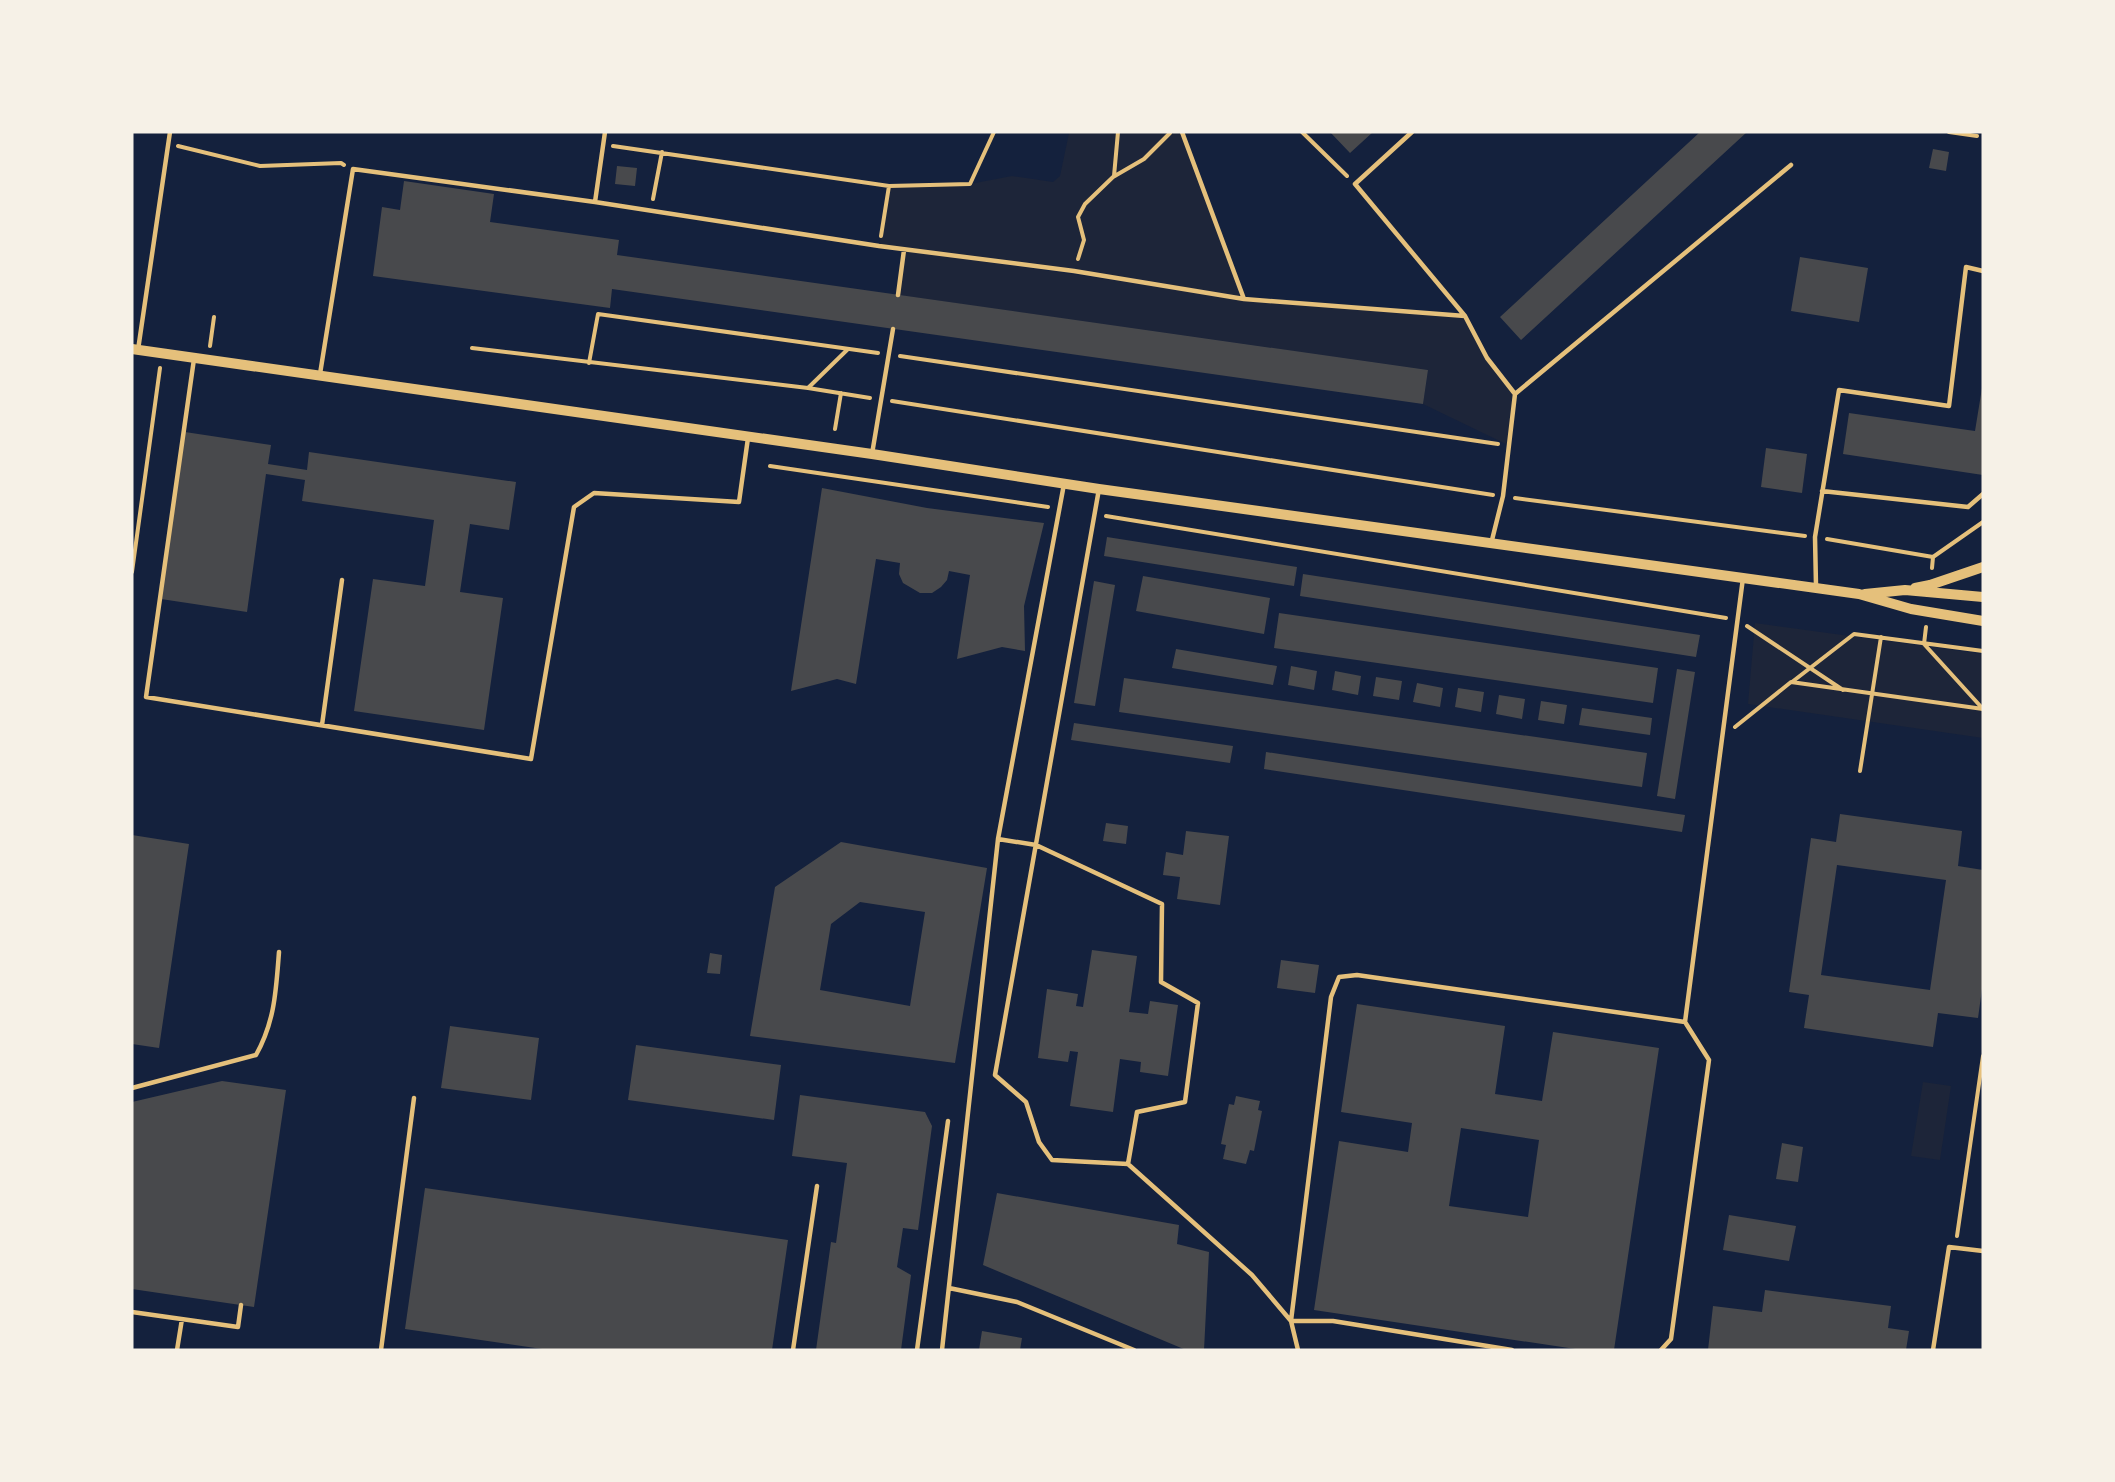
<svg xmlns="http://www.w3.org/2000/svg" width="2115" height="1482" font-family="Montserrat,sans-serif">
	<rect width="100%" height="100%" fill="#14213d"/>
	<path fill="#1d2539" fill-rule="evenodd" d="M1182,132l62,167 221,17 22,42 28,36 -7,51 -85,-41 5,-34 -530,-75 6,-45 -25,-4 10,-60 81,-2 42,-8 41,6 7,-6 9,-43zM953,257l121,14 121,21z
		M1755,623l228,31v84l-235,-34z
		M1923,1082l28,4 -11,74 -29,-4z"/>
	<path fill="#48494c" fill-rule="evenodd" d="M1330,132h43l-23,21z
		M1700,132h47l-226,208 -21,-23z
		M1933,149l16,3 -3,19 -17,-3z
		M617,166l20,2 -2,18 -20,-2z
		M404,181l90,13 -4,28 129,18 -2,15 811,115 -5,34 -811,-115 -2,19 -237,-32 9,-69 18,3z
		M1800,257l68,11 -9,54 -68,-11z
		M1982,388l1,87 -140,-21 6,-41 126,18z
		M185,432l86,13 -3,19 39,6 2,-18 207,30 -7,48 -39,-6 -10,68 43,6 -19,132 -130,-19 19,-132 52,7 9,-66 -132,-19 3,-21 -39,-6 -19,138 -86,-13z
		M1766,448l41,6 -5,39 -41,-6z
		M822,488l105,20 117,15 -20,83 1,45 -23,-4 -45,12 13,-84 -21,-4 -2,9 -6,7 -9,6h-12l-17,-10 -4,-9 1,-11 -24,-4 -20,125 -19,-5 -46,12z
		M1107,537l190,30 -3,19 -190,-30z
		M1303,574l397,61 -4,22 -396,-61z
		M1143,576l127,22 -6,36 -128,-23z
		M1094,581l21,4 -20,121 -21,-3z
		M1279,613l379,55 -5,35 -379,-55z
		M1176,649l101,17 -4,19 -101,-17z
		M1291,666l26,5 -3,19 -26,-5z
		M1677,669l18,3 -20,127 -18,-3z
		M1335,671l26,5 -3,19 -26,-5z
		M1376,677l26,4 -3,19 -26,-4z
		M1124,678l523,75 -5,34 -523,-75z
		M1417,683l26,5 -3,19 -27,-5z
		M1458,688l26,4 -3,20 -26,-5z
		M1499,695l26,4 -3,20 -26,-5z
		M1541,701l26,4 -3,19 -26,-4z
		M1582,708l70,10 -2,17 -71,-10z
		M1074,723l159,23 -3,17 -159,-23z
		M1266,752l419,63 -3,17 -418,-63z
		M1840,814l122,17 -4,35 25,4v112l-5,36 -40,-5 -5,34 -129,-19 5,-33 -20,-3 22,-154 25,4zM1837,865l109,15 -16,110 -109,-15z
		M1106,823l22,3 -2,18 -23,-3z
		M1186,831l43,5 -9,69 -43,-6 3,-22 -17,-2 3,-23 17,3z
		M132,835l57,9 -30,204 -27,-4z
		M841,842l146,26 -32,195 -205,-27 25,-149zM860,902l65,10 -15,94 -90,-16 11,-66z
		M1092,950l45,6 -8,56 19,2 2,-13 28,4 -10,71 -28,-4 1,-10 -21,-3 -7,53 -43,-6 8,-54 -8,-1 -2,11 -30,-4 9,-69 31,5 -2,12 7,1z
		M710,953l12,2 -2,19 -13,-1z
		M1281,960l38,5 -4,28 -38,-5z
		M1357,1004l148,22 -10,68 47,7 11,-69 106,16 -45,302h-32l-268,-40 25,-169 69,11 4,-29 -71,-11zM1461,1128l78,12 -11,77 -79,-11z
		M450,1026l89,12 -8,62 -90,-12z
		M636,1045l145,20 -7,55 -146,-20z
		M222,1081l64,9 -32,217 -122,-18v-187z
		M800,1095l125,17 7,14 -14,104 -15,-2 -6,39 14,8 -10,75h-85l15,-108 5,1 11,-80 -55,-7z
		M1236,1096l24,5 -2,9 4,1 -8,40 -4,-1 -4,14 -23,-5 3,-14 -5,-1 8,-40 5,1z
		M1782,1143l21,4 -5,35 -22,-3z
		M425,1188l363,52 -16,110h-223l-144,-21z
		M997,1193l182,32 -2,19 32,8 -5,98h-18l-203,-85z
		M1729,1215l67,11 -7,35 -66,-11z
		M1765,1290l126,16 -3,22 21,3 -3,19h-198l5,-44 49,6z
		M982,1331l40,7 -2,12h-41z"/>
	<g fill="none" stroke-linecap="round" stroke-linejoin="round">
		<path stroke="#e5c07b" stroke-width="4" d="M1302,132l45,44
			M1949,132l28,4
			M178,146l82,20 81,-3 3,2
			M613,146l276,40 81,-2 24,-52
			M1114,176l4,-44
			M653,199l9,-47
			M881,236l8,-50
			M1078,259l6,-19 -6,-23 7,-13 28,-27 31,-18 26,-26
			M210,346l4,-29
			M472,348l336,40 62,10
			M900,356l598,88
			M589,363l9,-49 280,39
			M808,388l40,-39
			M892,401l601,94
			M835,429l6,-36
			M770,466l278,41
			M1515,498l290,38
			M1106,516l620,102
			M1827,539l106,18 -1,11
			M1933,557l50,-35
			M132,572l28,-204
			M1747,626l96,64
			M1924,644l2,-17
			M1924,644l59,65
			M1792,682l62,-48 129,17
			M1735,727l56,-45 192,27
			M1860,771l21,-134
			M1957,1236l26,-180"/>
		<path stroke="#e5c07b" stroke-width="4.5" d="M1182,132l62,167
			M1412,132l-57,52 110,132
			M595,202l284,44 195,25 170,28 221,17 22,42 28,36 -12,102 -12,48
			M898,295l6,-45
			M138,350l32,-218
			M194,359l-48,338 385,62 43,-252 20,-14 145,9 9,-64
			M320,374l33,-205 242,33 10,-70
			M1515,394l276,-229
			M872,454l21,-125
			M1099,489l-104,586 31,27 13,40 13,18 76,4 124,111 39,46 7,29
			M1822,491l146,16 15,-13
			M1816,586l-1,-49 24,-147 110,16 17,-139 17,4
			M322,725l20,-145
			M998,839l38,6 126,59 -1,78 37,21 -13,99 -48,10 -9,52
			M132,1088l124,-33c19,-34 20,-65 23,-103
			M949,1288l68,14 117,48
			M132,1312l106,15 3,-22
			M177,1350l5,-31
			M381,1350l33,-252
			M793,1350l24,-164
			M917,1350l31,-229
			M942,1350l56,-511 66,-355
			M1512,1350l-179,-29h-42l40,-324 8,-20 18,-2 328,47 58,-444
			M1661,1350l10,-11 38,-279 -24,-38
			M1933,1350l16,-103 34,4"/>
		<path stroke="#e5c07b" stroke-width="10" d="M132,349l740,105 227,35 760,105 52,15 72,12
			M1915,588l15,-3 53,-18
			M1865,594l40,-4 78,7"/>
	</g>
	<rect width="2115" height="1482" fill="none" stroke="#f6f1e7" stroke-width="267"/>
</svg>
